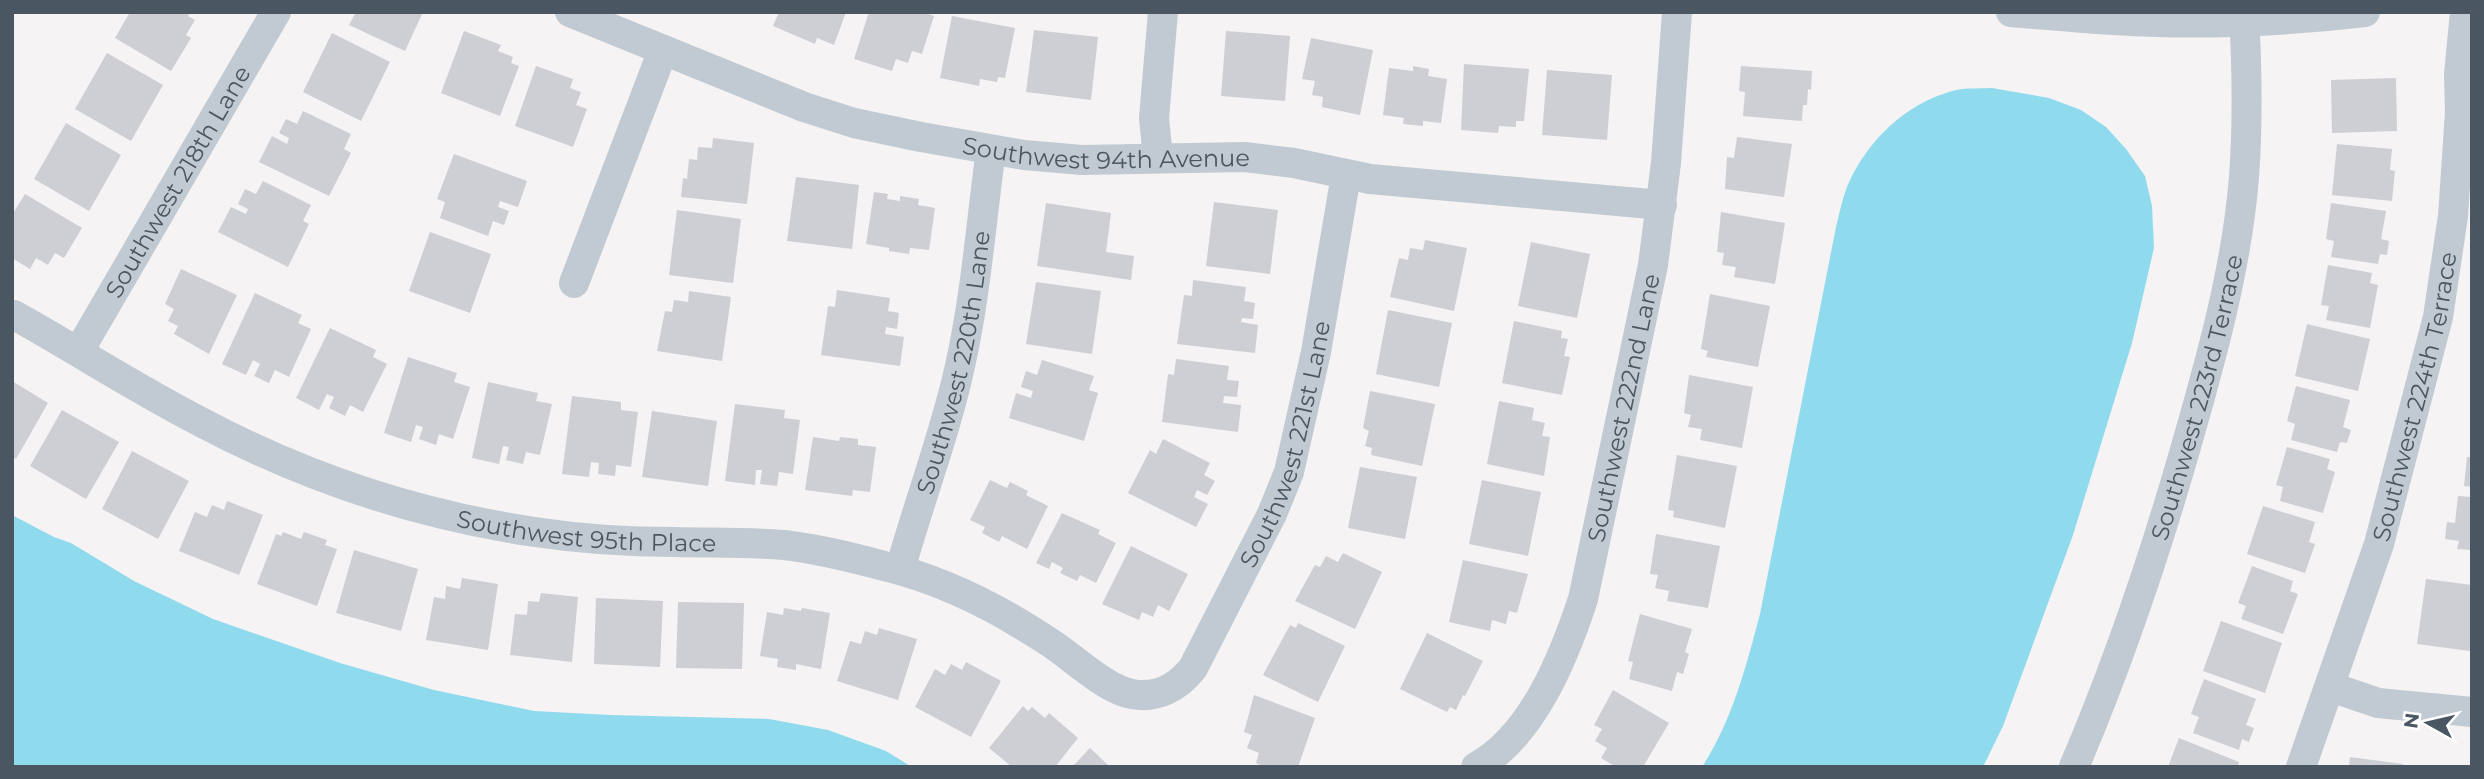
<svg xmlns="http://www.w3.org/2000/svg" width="2484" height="779" font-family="Montserrat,sans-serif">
	<rect width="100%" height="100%" fill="#f5f3f3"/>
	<path fill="#90daee" d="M1992,88l57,10 32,12 25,17 20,22 19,27 7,30 2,42 -22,95 -59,192 -70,191 -20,41h-281c30,-46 44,-100 58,-153l76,-387c4,-15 7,-33 14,-47 20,-41 55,-75 99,-88 13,-5 29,-3 43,-4z
		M12,515l42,22 17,6 63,38 79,38 127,44 94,27 100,21 76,4 159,4 59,11 58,21 26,16h-900z"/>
	<path fill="#cdcfd5" d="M130,12h61l-3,4 7,4 -9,15 5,3 -20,33 -56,-33z
		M356,12h67l-18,39 -56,-26z
		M779,12h67l-12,33 -17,-7 -2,6 -42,-18z
		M869,12h53l12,4 -12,38 -10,-3 -4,12 -12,-4 -4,12 -38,-12z
		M952,16l63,12 -10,50 -7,-1 -1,5 -17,-3 -1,7 -39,-8z
		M1034,30l64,7 -7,63 -65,-8z
		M464,31l37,14 -3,6 15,6 -2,6 8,3 -19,50 -59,-23z
		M1226,31l64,5 -5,65 -64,-5z
		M332,33l58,29 -29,59 -58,-29z
		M1311,38l62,12 -13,65 -38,-8 1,-10 -11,-2 3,-14 -13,-2z
		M107,53l56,32 -32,56 -56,-32z
		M1464,64l65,5 -5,52h-8v6l-17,-1 -1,7 -37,-3z
		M536,66l37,13 -3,9 11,4 -5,13 11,4 -14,38 -58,-21z
		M1413,66l16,3 -1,7 19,3 -6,44 -18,-2v5l-20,-2 1,-6 -21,-3 6,-47 24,3z
		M1741,66l71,5 -1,19 -3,-1 -1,16h-4l-1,16 -59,-5 2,-24 -6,-1z
		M1547,70l65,5 -5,65 -65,-5z
		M2396,78l1,53 -65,2 -1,-53z
		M303,111l48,23 -7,15 7,4 -22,43 -70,-34 13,-26 15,8 2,-6 -10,-5 7,-14 11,5z
		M66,123l55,32 -32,56 -55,-32z
		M1737,137l55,7 -8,53 -59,-8 2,-32 7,1z
		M713,138l41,5 -7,61 -66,-7 2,-19 4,1 2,-20 8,1 1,-13 14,1z
		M2337,144l55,5 -2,21 5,1 -3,30 -60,-6z
		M454,154l73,27 -9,26 -18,-6 -2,6 11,4 -5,14 -11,-4 -5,15 -48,-18 5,-16 -8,-3z
		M796,177l63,8 -7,64 -65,-8z
		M263,181l48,24 -8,16 6,3 -21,43 -70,-35 13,-25 15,7 2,-5 -10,-5 7,-15 11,5z
		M874,192l14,2 -1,5 13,2v-5l19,3 -1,6 17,3 -6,42 -19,-2 -1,6 -20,-3v-3l-23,-4z
		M25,194l57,34 -18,30 -9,-5 -7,12 -12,-7 -6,11 -18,-11v-43z
		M1214,202l64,8 -8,64 -64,-8z
		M1046,203l65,10 -5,39 28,4 -3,24 -94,-14z
		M2331,203l55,8 -5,28 8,2 -2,14 -7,-1 -2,10 -47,-7 3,-16 -8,-2z
		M677,210l64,9 -8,64 -64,-8z
		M1721,212l64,11 -10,61 -41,-7 2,-10 -14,-2 2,-12 -7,-1z
		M430,232l61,22 -21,59 -61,-22z
		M1425,240l42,8 -13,63 -64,-14 9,-39 9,2 2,-12 13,2z
		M1531,242l59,12 -13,64 -59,-12z
		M2328,265l44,8 -2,10 8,2 -8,43 -44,-8 3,-14 -8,-1z
		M181,269l56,26 -28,59 -35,-20 4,-8 -10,-5 6,-12 -9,-5z
		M1193,280l53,7 -2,14 11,2 -2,16 -11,-1 -1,4 17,3 -3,28 -78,-9 7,-49 8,1z
		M1036,282l65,9 -9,63 -66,-10z
		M837,290l53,8 -2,13 11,2 -2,16 -11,-2 -1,7 19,3 -4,29 -79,-11 7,-49 7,1z
		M689,291l42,6 -9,64 -65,-10 8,-40 7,1 2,-12 14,2z
		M255,293l47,22 -4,8 13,6 -22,48 -14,-7 -6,13 -15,-7 6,-12 -7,-4 -7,15 -24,-11z
		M1710,294l60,12 -12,61 -52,-10 2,-6 -7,-2z
		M1388,310l64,13 -13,64 -63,-13z
		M1514,321l48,10 -1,7 7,1 -4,17 6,1 -8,38 -60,-12z
		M2307,324l63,15 -12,52 -63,-15z
		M330,328l46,22 -3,7 14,7 -24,48 -13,-7 -5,11 -16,-8 5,-11 -7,-3 -8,16 -23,-12z
		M408,357l49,16 -3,9 16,5 -17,52 -14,-5 -3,11 -17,-6 4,-12 -7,-2 -5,17 -27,-9z
		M1176,359l53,7 -2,14 12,1 -2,16 -13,-1 -1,7 18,2 -3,27 -76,-10 6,-48 6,1z
		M1042,360l52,16 -5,14 9,3 -14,48 -75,-23 7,-25 15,5 2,-7 -12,-4 5,-16 11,4z
		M1689,375l64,12 -11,61 -42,-8 2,-11 -14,-2 3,-12 -7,-2z
		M12,381l36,22 -32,56 -4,-3z
		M488,382l50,11 -2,8 16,3 -12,51 -14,-3 -3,12 -17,-4 3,-13 -6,-1 -4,18 -27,-6z
		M2296,386l54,14 -7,27 8,3 -4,13 -7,-1 -3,10 -46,-12 4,-16 -8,-3z
		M1370,391l65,13 -13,62 -51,-11 1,-7 -7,-2 4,-15 -6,-3z
		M572,396l49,6v8l17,2 -7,55 -15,-2 -1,11 -17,-2 1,-11 -8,-1 -2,15 -27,-3z
		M1499,401l35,7 -2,12 13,3 -3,13 8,1 -6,39 -57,-12z
		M735,404l50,6 -1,8 16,2 -7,54 -14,-2 -2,14 -17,-2 2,-14h-6l-1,15 -30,-4z
		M62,410l57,32 -33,57 -56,-33z
		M652,411l65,10 -9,65 -66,-9z
		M813,437l26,4 1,-4 18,2v6l18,2 -6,45 -17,-2 -1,6 -47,-6z
		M1163,439l47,24 -6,12 11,6 -8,14 -10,-5 -3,7 14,7 -12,23 -68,-34 22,-43 6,4z
		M2287,447l43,12 -3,10 8,3 -12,41 -43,-12 3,-14 -7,-2z
		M132,451l57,30 -31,58 -56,-30z
		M1677,455l60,11 -12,62 -52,-11 1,-6 -6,-1z
		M2467,457h5v30l-8,-1z
		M1360,467l57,10 -12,62 -57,-11z
		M990,480l17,8 3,-6 18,9 -2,4 22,11 -21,43 -25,-13 -3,6 -17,-9 3,-6 -15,-7z
		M1482,480l59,12 -13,64 -59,-12z
		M2458,496l14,1v53l-15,-1 2,-8 -14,-2 2,-17 8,1z
		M227,501l36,14 -24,60 -60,-24 16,-39 12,5 5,-12 12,5z
		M2263,506l52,16 -6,20 6,2 -10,29 -58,-19z
		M1062,513l38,17 -2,4 18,9 -20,40 -16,-8 -3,6 -17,-8 3,-5 -11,-6 -3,7 -13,-6z
		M283,532l18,7 3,-7 23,8 -2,5 12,4 -20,57 -60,-22 19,-50 5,2z
		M1656,534l64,12 -12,62 -41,-7 2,-10 -14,-3 3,-13 -8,-1z
		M1131,546l57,28 -19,37 -11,-6 -5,12 -11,-5 -3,8 -37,-16z
		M354,550l64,19 -17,62 -65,-18z
		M1343,553l39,19 -27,57 -60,-28 20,-36 5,2 6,-11 12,6z
		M1463,560l65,14 -11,39 -8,-2 -3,13 -14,-4 -2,11 -41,-9z
		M2252,566l41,15 -3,10 8,3 -15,40 -42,-15 5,-13 -8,-3z
		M462,578l36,6 -10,66 -62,-10 8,-43 11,2 1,-13 14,3z
		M2426,579l46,6 -2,66 -53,-7z
		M541,593l37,4 -6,65 -62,-7 5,-41 12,1 1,-14 11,1z
		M596,598l67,3 -3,66 -66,-3z
		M678,602l66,1 -2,66 -66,-1z
		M784,608l17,3 1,-3 28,5 -9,56 -25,-5v6l-19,-3 1,-8 -18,-3 7,-44 16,3z
		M1640,614l52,15 -7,23 4,2 -6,20 -6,-2 -5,19 -43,-12 4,-17 -5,-1z
		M2221,621l61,22 -17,50 -62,-22z
		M1298,623l47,23 -27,56 -55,-27 27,-50 6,3z
		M879,628l38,11 -19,61 -61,-19 13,-40 11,3 4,-13 12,4z
		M1427,633l56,28 -18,35 -2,-1 -7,15 -6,-3 -3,5 -47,-23z
		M966,662l35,19 -30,56 -56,-30 20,-38 10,6 6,-11 11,6z
		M2204,679l52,20 -10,26 8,3 -5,14 -7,-3 -3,11 -46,-17 6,-16 -8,-3z
		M1613,690l56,33 -26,44h-27l-15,-9 6,-10 -12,-7 7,-12 -8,-4z
		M1254,695l61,23 -17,49h-33l-9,-4 3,-10 -12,-5 5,-13 -8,-3z
		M1023,706l5,5 4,-4 13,11 4,-5 29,25 -23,29h-43l-23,-19z
		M2179,738l60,24 -1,5h-70z
		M1090,748l17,16 4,3h-39z
		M2350,757l53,7 -1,3h-53z"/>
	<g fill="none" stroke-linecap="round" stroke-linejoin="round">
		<g stroke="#c1cad2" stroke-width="30">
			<path id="s1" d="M570,12l234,95 50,16 67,14 103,18 58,5 163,-3 49,6 76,16 292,26"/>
			<path d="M2011,12c49,4 97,9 145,10 70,2 140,-2 209,-10"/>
			<path d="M1158,158l-4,-40 9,-106"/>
			<path d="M574,283l89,-233"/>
			<path id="s2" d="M14,315c63,35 124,75 189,108 104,55 216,92 332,109 46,7 94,10 140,10 37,1 73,0 109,3 34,4 67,12 100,21 59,14 112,41 162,74 25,15 58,49 86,54 25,5 46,-7 61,-26l79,-154 17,-42 27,-120 30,-177"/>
			<path id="s3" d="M79,351l197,-339"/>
			<path id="s4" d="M900,570c19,-69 45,-135 60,-204 16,-71 21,-144 31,-216"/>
			<path d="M2331,687l47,16 94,9"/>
			<path id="s5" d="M1476,767c56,-30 88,-110 107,-168l70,-334 13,-102 11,-151"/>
			<path id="s6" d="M2074,767c46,-108 83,-218 115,-331 24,-84 48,-171 55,-259 4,-54 3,-110 0,-165"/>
			<path id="s7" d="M2301,767l78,-223 59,-227 15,-101 7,-104 -1,-38 6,-62"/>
		</g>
	</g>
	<g text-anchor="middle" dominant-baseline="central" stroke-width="5" stroke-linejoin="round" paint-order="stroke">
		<g font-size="24" fill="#4a5661" stroke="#fff">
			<text stroke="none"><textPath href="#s1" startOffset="560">Southwest 94th Avenue</textPath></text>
			<text stroke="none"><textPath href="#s3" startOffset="196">Southwest 218th Lane</textPath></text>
			<text stroke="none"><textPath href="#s4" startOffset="215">Southwest 220th Lane</textPath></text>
			<text stroke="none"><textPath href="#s7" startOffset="388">Southwest 224th Terrace</textPath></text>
			<text stroke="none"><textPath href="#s6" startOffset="390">Southwest 223rd Terrace</textPath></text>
			<text stroke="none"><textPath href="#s5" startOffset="399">Southwest 222nd Lane</textPath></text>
			<text stroke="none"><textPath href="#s2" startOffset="1516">Southwest 221st Lane</textPath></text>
			<text stroke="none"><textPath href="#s2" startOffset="620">Southwest 95th Place</textPath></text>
		</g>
	</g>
	<rect width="2484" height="779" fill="none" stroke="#4a5661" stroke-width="28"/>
	<g transform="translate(2428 723) rotate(278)" stroke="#ffffff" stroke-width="5" paint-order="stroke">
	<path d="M0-5L12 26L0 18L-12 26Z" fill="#4a5661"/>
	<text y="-10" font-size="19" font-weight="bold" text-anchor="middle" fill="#4a5661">N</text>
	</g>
</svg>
